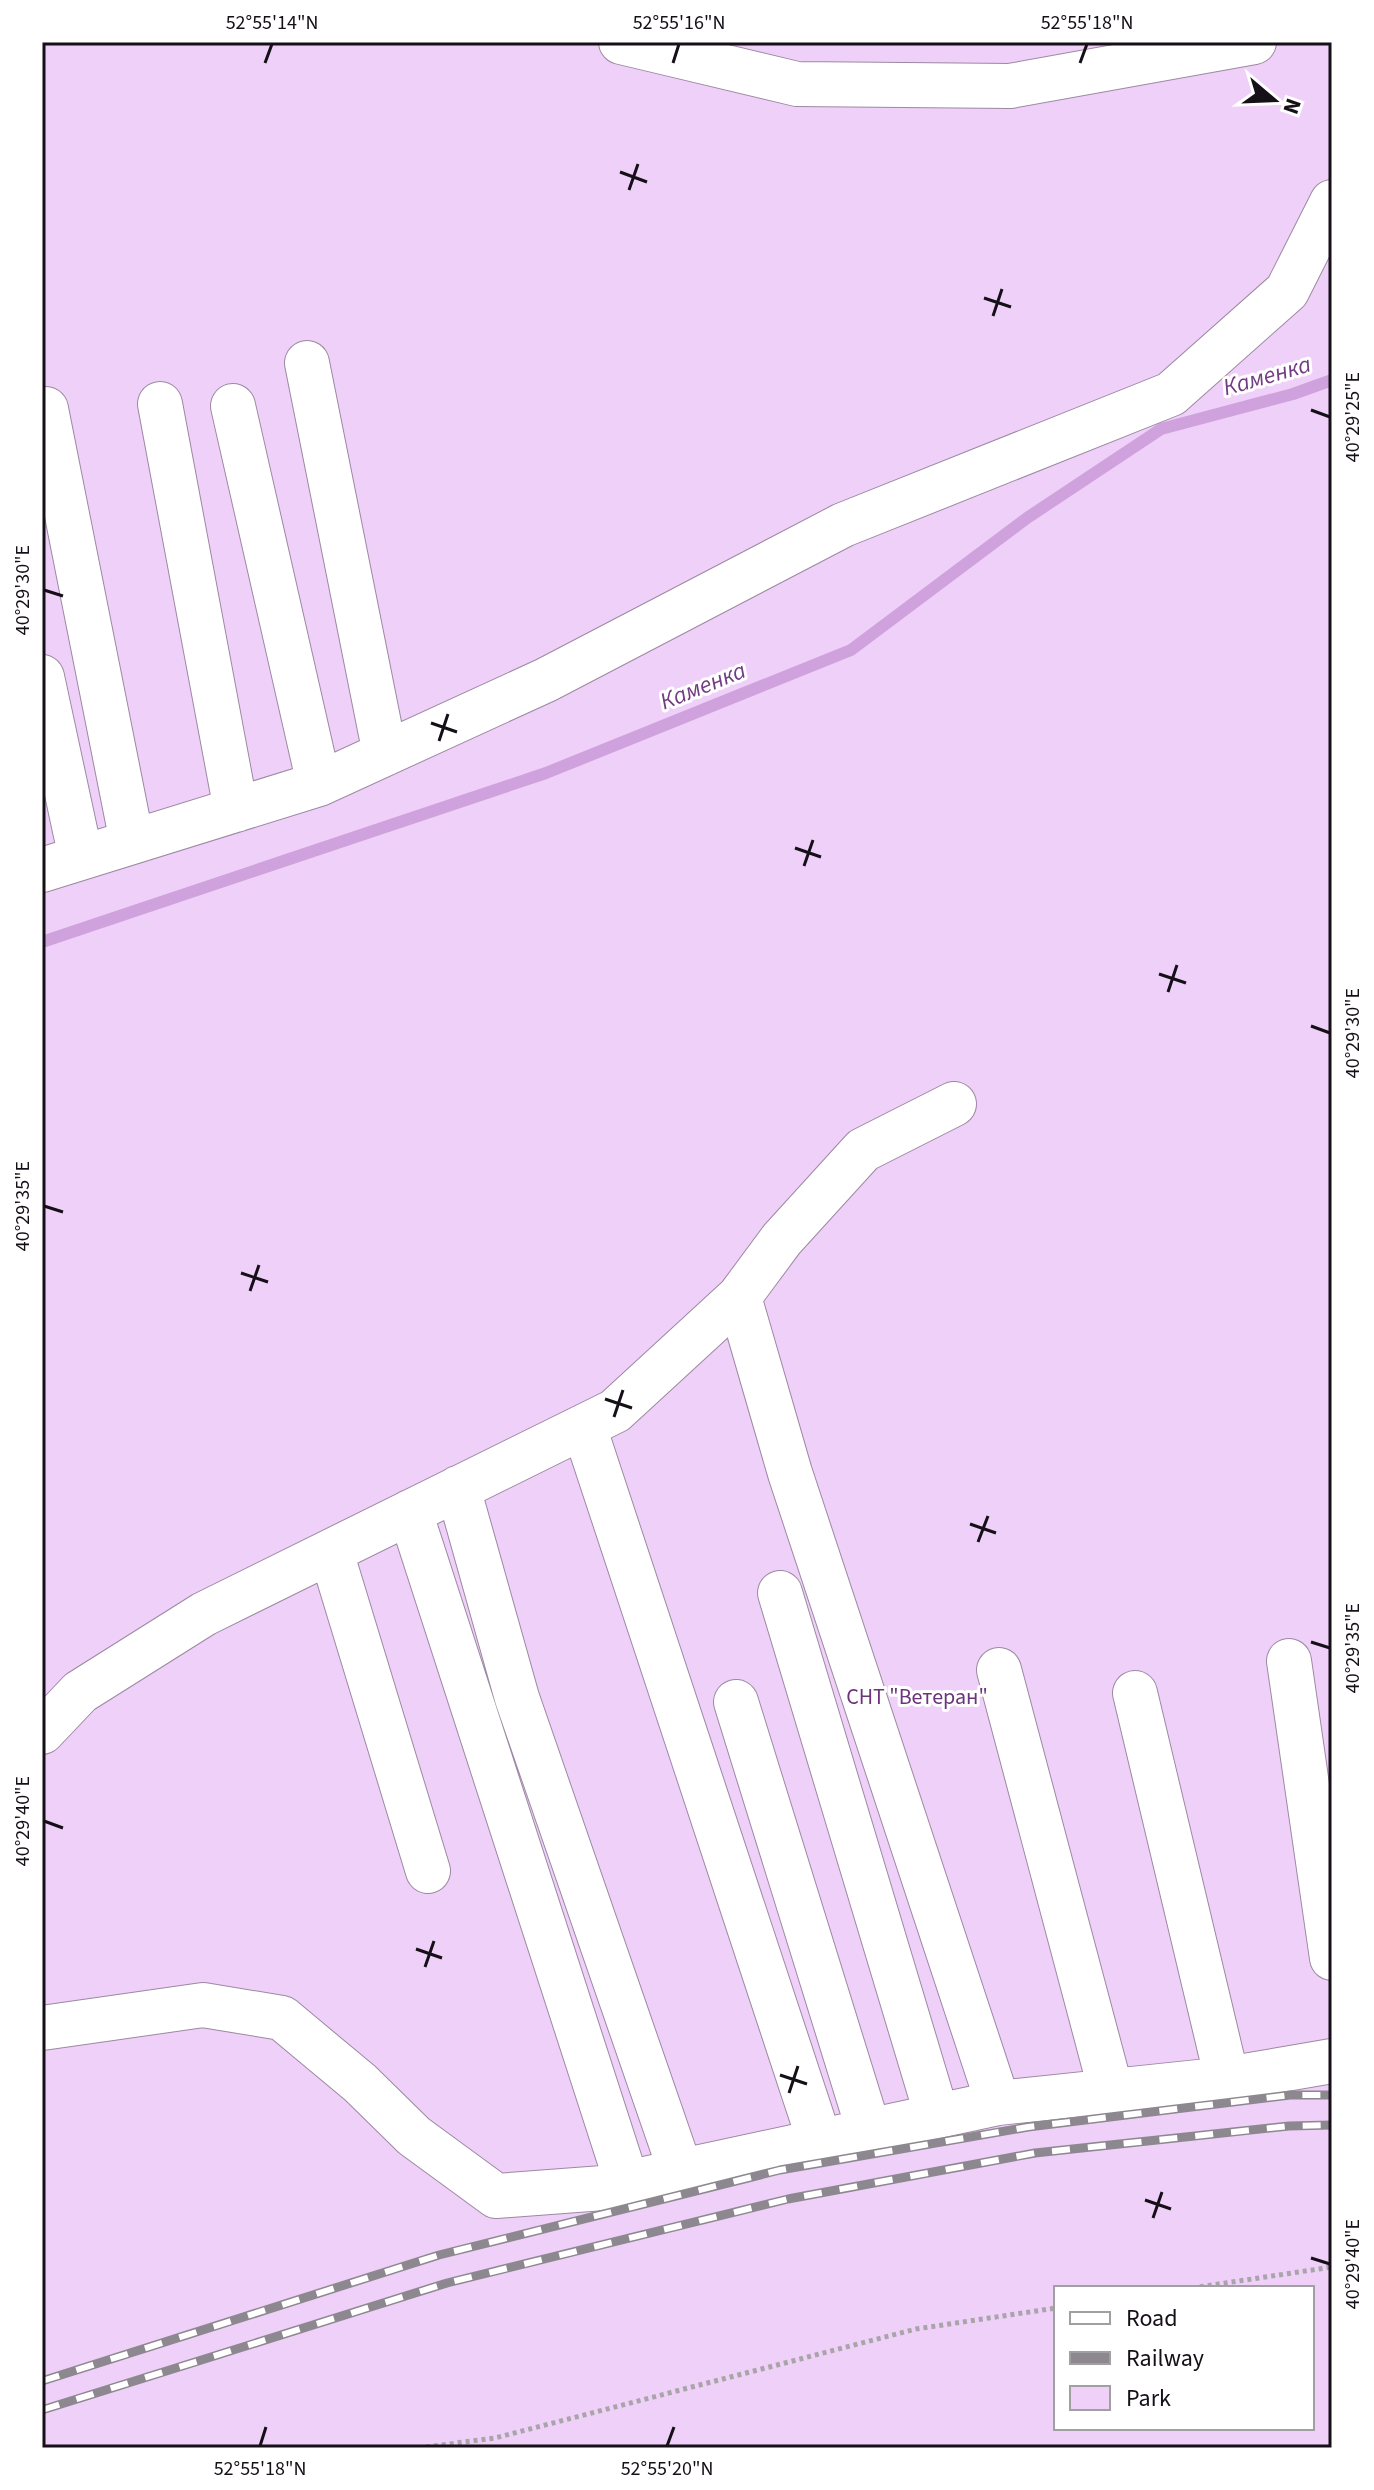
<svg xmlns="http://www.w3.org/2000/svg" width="1374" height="2490" font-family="'Source Sans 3',sans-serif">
	<rect width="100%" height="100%" fill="#fefaff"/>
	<path fill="#efd0f8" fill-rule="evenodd" d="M42,42h1290v2406h-1290zM1056,2288h256v140h-256z"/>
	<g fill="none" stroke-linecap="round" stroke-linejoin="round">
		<path stroke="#cfa2dd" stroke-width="12" d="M42,942l504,-169 305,-123 176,-132 134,-89 132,-35 39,-14"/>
		<g stroke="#9c89a2" stroke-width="46">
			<path id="minor" d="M621,42l176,42 213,2 244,-44
				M307,363l78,391
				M160,404l76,406
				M233,406l86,378
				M46,409l86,433
				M42,677l39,181
				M42,870l277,-86 227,-104 297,-155 328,-131 116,-103 45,-89
				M739,1297l51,176 208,630
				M584,1427l236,715
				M458,1488l59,210 164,474
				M410,1512l217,671
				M331,1552l97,319
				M780,1593l157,523
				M1289,1661l43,297
				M999,1670l112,421
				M1135,1693l92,386
				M736,1702l133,429
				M42,1732l38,-40 124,-78 411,-203 124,-114 43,-58 81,-89 91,-46
				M42,2028l161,-23 79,13 78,65 54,53 82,60 107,-8 395,-85 229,-24 105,-18"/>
		</g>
		<path stroke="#a9a4aa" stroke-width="5" stroke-dasharray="4 4" stroke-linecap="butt" d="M1192,2288l140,-21
			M418,2448l77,-10 421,-109 140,-21"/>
		<use href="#minor" stroke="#fff" stroke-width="44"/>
		<g stroke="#8d888f" stroke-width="9">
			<path id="rail" d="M42,2381l397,-126 341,-85 248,-43 262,-32h42
				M42,2410l405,-127 341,-84 247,-46 254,-27 43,-1"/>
		</g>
		<use href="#rail" stroke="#fff" stroke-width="6" stroke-dasharray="18" stroke-linecap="butt"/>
	</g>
	<path fill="none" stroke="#150f17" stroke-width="3" d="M265,63l7,-19M673,63l6,-19M1080,63l7,-19M620,172l27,10M629,190l9,-26M984,298l27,9M993,316l9,-27M1311,410l19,7M44,590l19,6M431,723l26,9M439,741l9,-27M795,848l26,9M804,866l9,-26M1159,974l27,9M1168,992l9,-27M1311,1026l19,7M44,1206l19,6M241,1273l27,9M250,1291l9,-26M605,1399l27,9M614,1417l9,-27M970,1524l26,9M978,1542l10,-26M1311,1642l19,6M44,1821l19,7M416,1949l26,9M425,1967l9,-26M780,2075l27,9M789,2093l9,-27M1145,2200l26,9M1153,2218l9,-26M1311,2258l19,6M260,2446l6,-19M667,2446l7,-19"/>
	<g text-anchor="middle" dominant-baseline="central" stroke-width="6" stroke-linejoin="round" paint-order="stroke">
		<g font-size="22" fill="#6b347b" stroke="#fff">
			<text x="917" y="1697">СНТ "Ветеран"</text>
		</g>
		<g font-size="24" font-style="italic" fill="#723b82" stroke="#fff">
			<text transform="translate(1267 376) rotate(-16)">Каменка</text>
			<text transform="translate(703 686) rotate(-22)">Каменка</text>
		</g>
	</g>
	<rect width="1374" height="2490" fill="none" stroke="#ffffff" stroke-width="88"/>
	<rect x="1054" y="2286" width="260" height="144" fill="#ffffff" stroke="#a19fa2" stroke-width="2"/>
	<rect x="1070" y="2312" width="40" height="12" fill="#ffffff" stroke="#a19fa2" stroke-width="2"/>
	<text x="1126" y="2326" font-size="24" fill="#150f17">Road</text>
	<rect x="1070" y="2352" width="40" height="12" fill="#8d888f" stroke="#a19fa2" stroke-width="2"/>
	<text x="1126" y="2366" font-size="24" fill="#150f17">Railway</text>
	<rect x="1070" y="2386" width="40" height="24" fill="#efd0f8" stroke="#a19fa2" stroke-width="2"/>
	<text x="1126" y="2406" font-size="24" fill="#150f17">Park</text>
	<g transform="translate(1274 100) rotate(109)" stroke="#ffffff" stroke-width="6" paint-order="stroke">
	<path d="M0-6L14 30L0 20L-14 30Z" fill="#150f17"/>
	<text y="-12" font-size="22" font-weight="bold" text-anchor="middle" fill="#150f17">N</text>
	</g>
	<rect x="44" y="44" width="1286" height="2402" fill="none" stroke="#150f17" stroke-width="3"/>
	<g font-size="20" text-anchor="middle" fill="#150f17">
		<text x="272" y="29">52°55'14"N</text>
		<text x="679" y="29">52°55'16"N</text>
		<text x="1087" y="29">52°55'18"N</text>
		<text transform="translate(1352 417) rotate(-90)" y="7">40°29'25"E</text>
		<text transform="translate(22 590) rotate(-90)" y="7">40°29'30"E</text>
		<text transform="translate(1352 1033) rotate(-90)" y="7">40°29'30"E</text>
		<text transform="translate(22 1206) rotate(-90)" y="7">40°29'35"E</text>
		<text transform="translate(1352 1648) rotate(-90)" y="7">40°29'35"E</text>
		<text transform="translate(22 1821) rotate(-90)" y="7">40°29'40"E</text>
		<text transform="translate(1352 2264) rotate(-90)" y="7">40°29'40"E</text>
		<text x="260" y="2475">52°55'18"N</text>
		<text x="667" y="2475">52°55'20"N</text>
	</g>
</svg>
